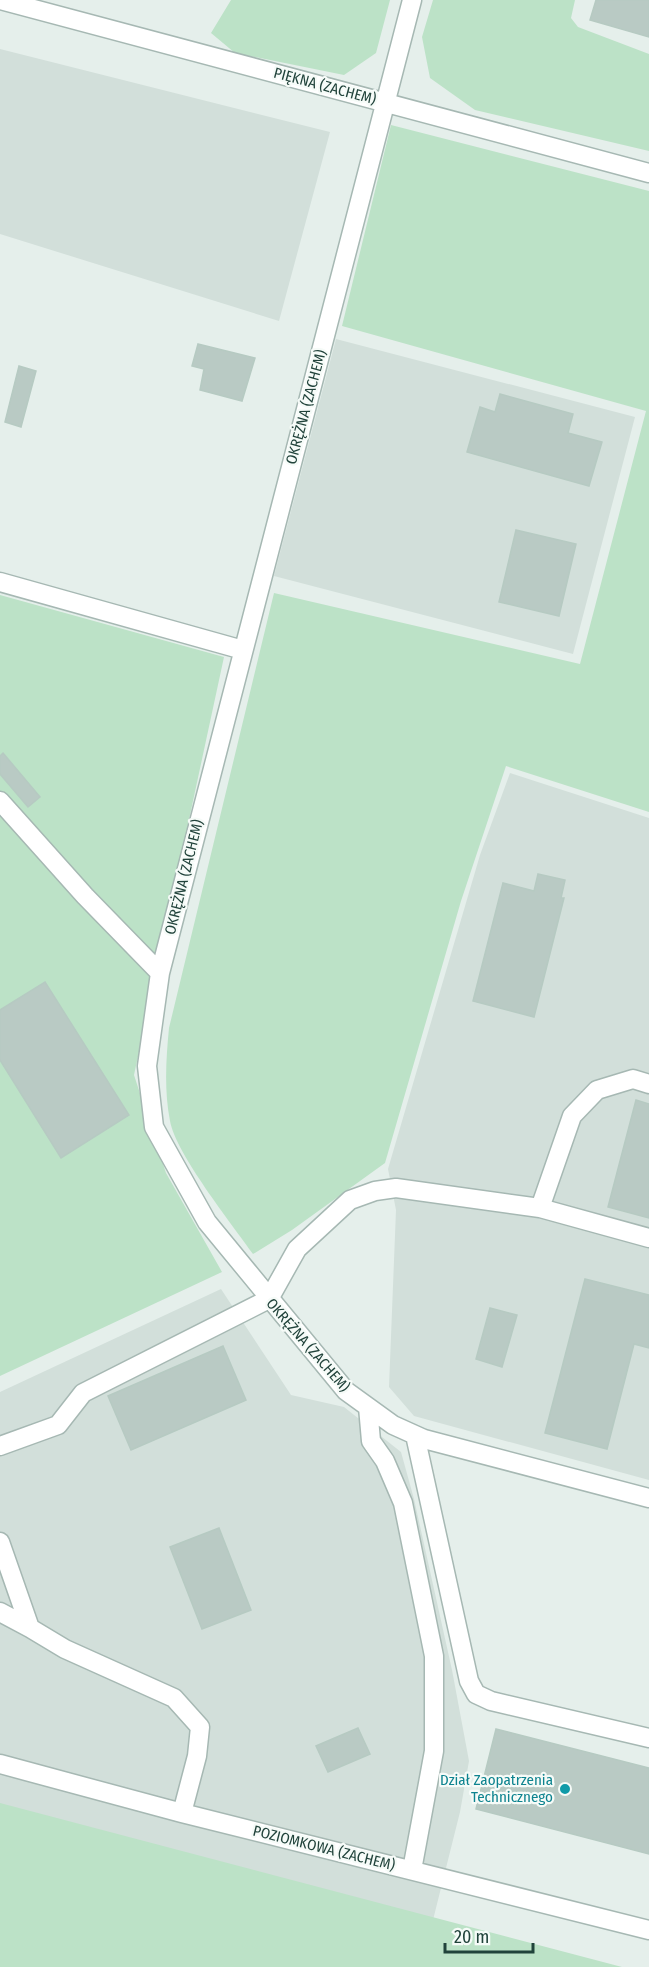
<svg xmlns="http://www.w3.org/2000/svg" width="649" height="1967" font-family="'Fira Sans Condensed',sans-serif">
	<rect width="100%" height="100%" fill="#e5efeb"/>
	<path fill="#d2dfda" d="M0,49l330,83 -51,189 -279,-87z
		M336,339l299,78 -62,237 -299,-78z
		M510,773l139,45v662l-235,-64 -25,-29 7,-177 -8,-41 92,-314z
		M221,1289l70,106 53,12 57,45 13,47 38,171 17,91 -9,51 -31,124 -429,-130v-414z"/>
	<path fill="#bce2c7" d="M231,0h159l-14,53 -32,22 -109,-22 -24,-20z
		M433,0h142l-4,18 7,9 71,27v97l-174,-41 -45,-32 -8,-41z
		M391,125l258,66v621l-143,-46 -45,135 -76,262 -93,67 -39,24c-21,-30 -77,-100 -83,-133 -6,-31 -4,-62 -1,-93l105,-435 306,71 66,-253 -304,-85z
		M0,595l224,62 -90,418 32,98 56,99 -222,104z
		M0,1803l622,164h-622z"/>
	<path fill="#b9cac4" stroke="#b6cac2" stroke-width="1.5" d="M596,0h53v37l-59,-17z
		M198,344l57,14 -13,43 -42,-11 4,-21 -12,-3z
		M19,366l17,5 -15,56 -16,-5z
		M500,394l73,20 -5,19 34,9 -13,44 -122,-34 13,-45 15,5z
		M516,530l60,14 -17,72 -60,-14z
		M3,753l37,44 -12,10 -28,-33v-18z
		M538,874l27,6 -4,18h3l-30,119 -61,-16 30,-118 31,8z
		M45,982l84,133 -68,43 -61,-98v-50z
		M636,1100l13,4v114l-41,-11z
		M585,1279l64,16v53l-15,-4 -27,105 -62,-16z
		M490,1308l27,7 -15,52 -26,-8z
		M223,1346l23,54 -115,50 -23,-54z
		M219,1528l32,82 -49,19 -32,-82z
		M358,1728l12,26 -42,18 -12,-26z
		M496,1729l153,39v86l-173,-45z"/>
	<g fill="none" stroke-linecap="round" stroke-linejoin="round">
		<g stroke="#a6b8b3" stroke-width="21">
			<path id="minor" d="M0,0l649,173
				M412,0l-252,973 -13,93 7,61 53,95 139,169 47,34 31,14 225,59
				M0,582l243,68
				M0,801l85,95 75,77
				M540,1208l32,-92 25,-26 36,-11 16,5
				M368,1407l3,34 14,20 18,42 31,153v95l-22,119
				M415,1435l54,246 7,13 15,7 158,37
				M0,1446l58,-21 25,-32 186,-94 28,-50 53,-49 25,-9 21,-3 144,20 109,30
				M0,1542l30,86 35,21 109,49 26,29 -3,29 -15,57
				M0,1612l30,16
				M0,1764l182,49 467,117"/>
		</g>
		<use href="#minor" stroke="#fff" stroke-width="18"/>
	</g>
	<circle fill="#0f9aa8" stroke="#f6fbf8" stroke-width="2" cx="565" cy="1789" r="6"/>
	<g text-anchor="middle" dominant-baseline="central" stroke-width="4.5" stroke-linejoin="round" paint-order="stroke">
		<g font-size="15" fill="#21433b" stroke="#f6fbf8">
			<text transform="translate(325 86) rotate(15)">PIĘKNA (ZACHEM)</text>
			<text transform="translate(306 407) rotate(-75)">OKRĘŻNA (ZACHEM)</text>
			<text transform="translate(184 877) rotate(-76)">OKRĘŻNA (ZACHEM)</text>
			<text transform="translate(308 1345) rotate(49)">OKRĘŻNA (ZACHEM)</text>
			<text transform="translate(324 1848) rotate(14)">POZIOMKOWA (ZACHEM)</text>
		</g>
		<g font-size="15" fill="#0d838f" stroke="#f6fbf8" text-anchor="end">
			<text x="553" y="1780">Dział Zaopatrzenia<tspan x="553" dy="17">Technicznego</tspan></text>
		</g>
	</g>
	<path d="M445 1943v9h88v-9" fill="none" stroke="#21433b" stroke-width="3"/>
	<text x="454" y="1943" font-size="18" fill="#21433b" stroke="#f6fbf8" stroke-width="4.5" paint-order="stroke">20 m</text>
</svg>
